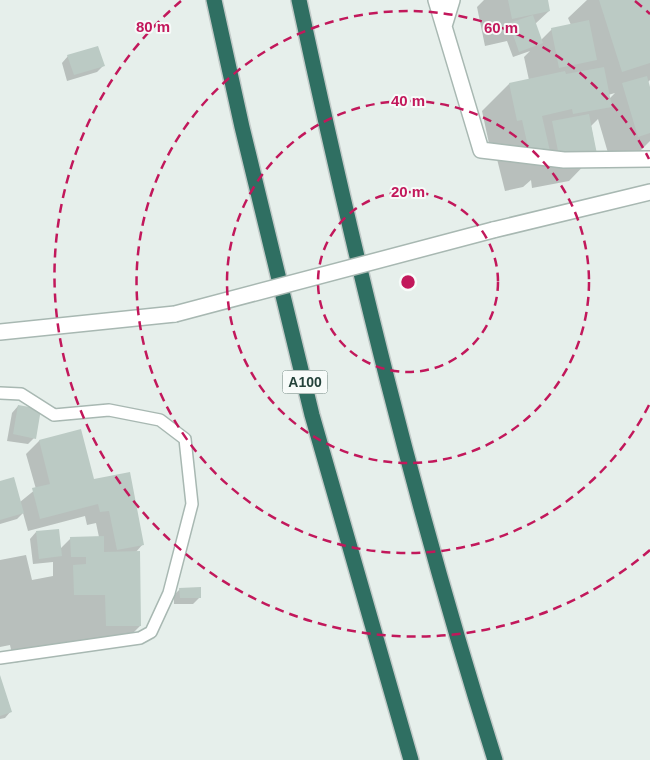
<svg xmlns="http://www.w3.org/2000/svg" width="650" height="760" font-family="Helvetica,sans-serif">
	<rect width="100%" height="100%" fill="#e6efeb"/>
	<path fill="#0003" fill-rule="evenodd" d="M484,0h62l3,11 -14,13 6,16 11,-11 19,-4 -3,-7 19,-18h63v80l-2,2 2,9v50l-16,16 -23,6 -13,-44 -7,7 5,27 -27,28 -37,7 -1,-8 -8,7 -18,4 -11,-44 -4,1 -8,-37 27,-27 20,-4 -5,-23 6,-6 -17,6 -6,-16 -22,5 -8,-39zM615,93l-6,6 -1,-4z
		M68,56l35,10 -6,6 -30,9 -5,-18z
		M18,406l16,32 -6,6 -21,-3 5,-28z
		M80,431l13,50 50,63 -8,9 5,73 -18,18 -39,5 -69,14 -4,-18 -10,2v-87l26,-5 6,25 21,-4v-14l-20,2 -3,-25 6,-7 24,17 11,-11 28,-1 -3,-14 -9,2 -2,-9 -57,15 -5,-18 -6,6 -17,5v-42l20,20 16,-13 -10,-35 13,-13z
		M180,589l20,8 -7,7h-19v-9z
		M0,678l11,33 -6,7 -5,1z"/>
	<path fill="#bbcac4" d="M508,0h40l2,11 -38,8z
		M599,0h51v63l-28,9z
		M533,15l10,28 -24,9 -10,-29z
		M589,20l8,40 -38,8 -8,-40z
		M98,46l7,20 -31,9 -7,-20z
		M604,67l8,40 -39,7 -1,-5 -30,7 10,44 -20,5 -10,-45 -5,1 -8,-38 56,-12 1,3z
		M647,76l3,11v46l-12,4 -16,-54z
		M589,114l8,40 -37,7 -8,-40z
		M18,405l23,4 -5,30 -23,-5z
		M81,429l13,50 36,-7 14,73 -27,5 -8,-39 -9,1 -2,-8 -58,15 -8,-31 18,-4 -11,-44z
		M14,477l10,36 -24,7v-39z
		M59,529l3,27 -23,3 -3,-28z
		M104,536v16l36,-1 1,75h-35l-1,-31h-31l-1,-30 13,-1v-7h-15l-1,-20z
		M201,587v11h-21l-1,-10z
		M0,675l12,37 -12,4z"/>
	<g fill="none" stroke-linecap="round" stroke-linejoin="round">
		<g stroke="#a8b8b2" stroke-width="14">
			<path id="service" d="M0,393l21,1 33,21 55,-5 51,10 25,19 7,65 -23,89 -18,39 -11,6 -140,20"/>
		</g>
		<g stroke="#a8b8b2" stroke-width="18">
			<path id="minor" d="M436,0l45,150 83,10 86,-1
				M444,26l8,-26"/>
		</g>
		<g stroke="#a8b8b2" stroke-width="18">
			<path id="tertiary" d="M493,230l157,-38
				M0,332l175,-18"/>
		</g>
		<g stroke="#c2cac8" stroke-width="18">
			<path id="motorway" d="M214,0l28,127 70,288 99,345
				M299,0c55,256 117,511 196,760"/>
		</g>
		<use href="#service" stroke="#fff" stroke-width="11"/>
		<use href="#minor" stroke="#fff" stroke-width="15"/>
		<use href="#tertiary" stroke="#fff" stroke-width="15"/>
		<use href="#motorway" stroke="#2f6f62" stroke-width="15"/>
		<g stroke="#a8b8b2" stroke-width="18" stroke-linecap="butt">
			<path id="tertiary-bridge" d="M175,314l318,-84"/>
		</g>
		<use href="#tertiary-bridge" stroke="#fff" stroke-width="15"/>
	</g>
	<g fill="none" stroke="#c2185b" stroke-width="2.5" stroke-dasharray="9 6">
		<circle cx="408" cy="282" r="90"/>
		<circle cx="408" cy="282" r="181"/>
		<path d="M649 405A271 271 0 1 1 649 159"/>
		<path d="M650 550A361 361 0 1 1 181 1M635 1A361 361 0 0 1 650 14"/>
	</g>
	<g text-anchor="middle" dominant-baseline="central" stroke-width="4" stroke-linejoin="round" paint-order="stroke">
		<rect fill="#f7fbf9" stroke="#637a73" stroke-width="1" x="282.5" y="370.5" width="45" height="23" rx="4"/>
		<g font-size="14" font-weight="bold" fill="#24423a">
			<text x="305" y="382">A100</text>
		</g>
	</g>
	<circle cx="408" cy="282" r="8" fill="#c2185b" stroke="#f7fbf9" stroke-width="2.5"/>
	<g font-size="15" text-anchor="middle" font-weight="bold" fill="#c2185b" stroke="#f7fbf9" stroke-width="4" stroke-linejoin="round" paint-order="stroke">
		<text x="153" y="32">80 m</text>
		<text x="501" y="33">60 m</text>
		<text x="408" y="106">40 m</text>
		<text x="408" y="197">20 m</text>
	</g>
</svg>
